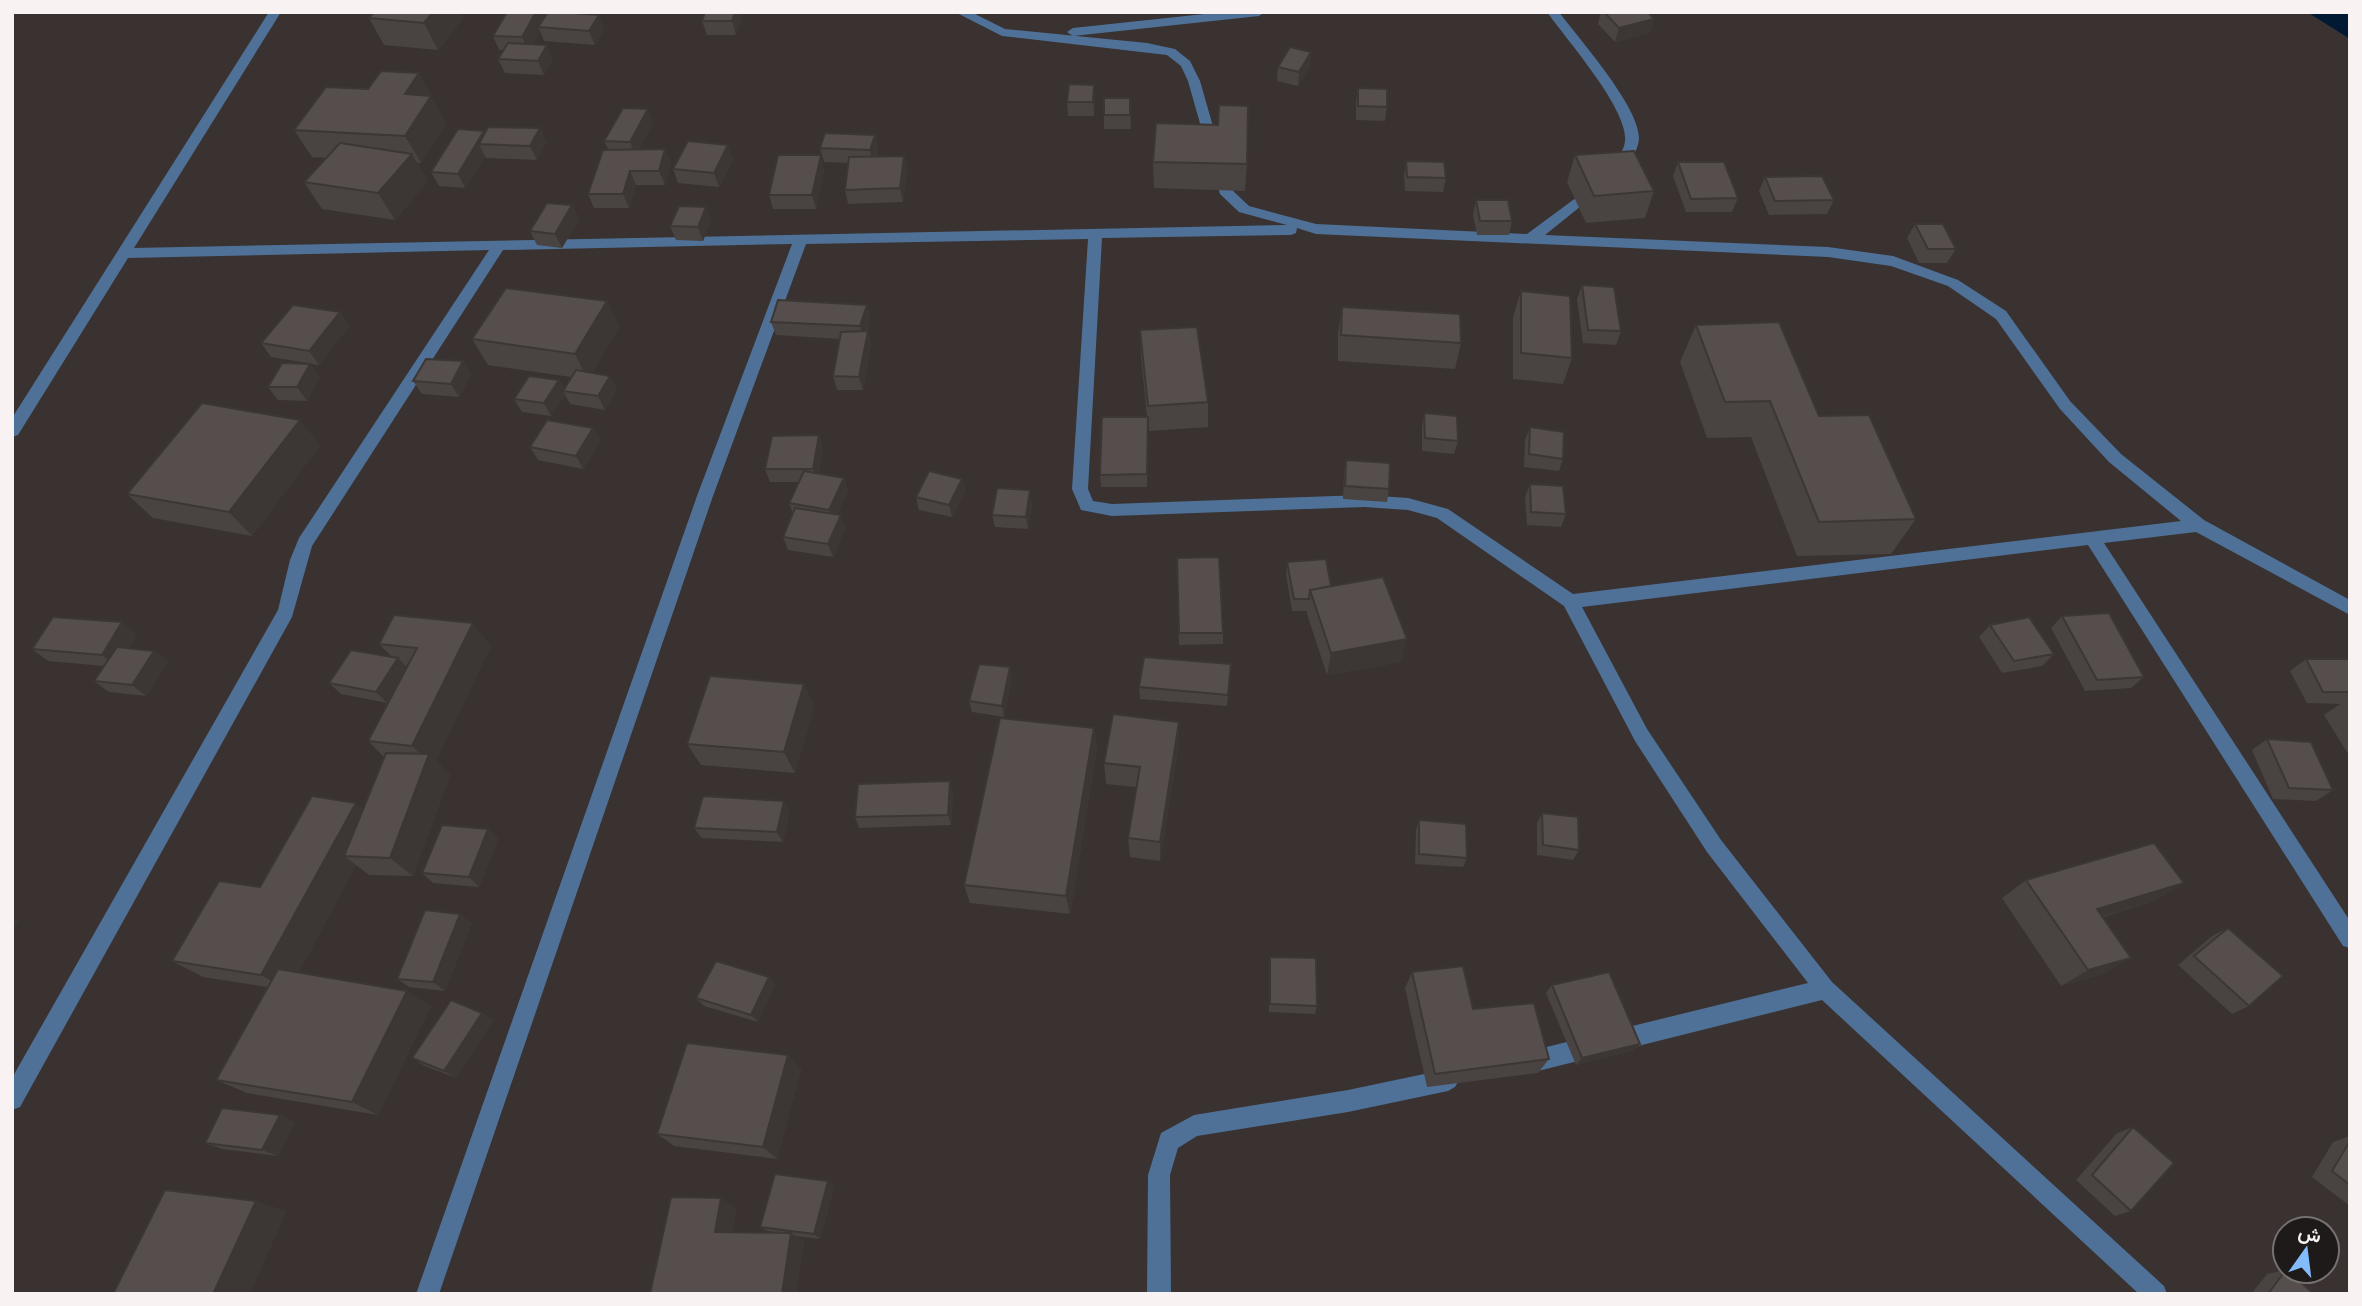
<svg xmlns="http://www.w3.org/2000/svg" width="2362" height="1306" font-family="'Space Grotesk',Vazirmatn,sans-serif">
	<rect width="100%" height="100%" fill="#393230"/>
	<path fill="#011933" d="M2307,12h43v27z"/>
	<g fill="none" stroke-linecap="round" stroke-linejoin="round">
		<path fill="#4f7198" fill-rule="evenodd" d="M269,12h12l-147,236 1153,-23 -48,-13 -19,-18 -32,-113 -7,-15 -14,-11 -165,-19 -47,-24h16l34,17 142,14 28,6 15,12 10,20 31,108 18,17 67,18 211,10 69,-51 5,1v6l-56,45 283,12 65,9 65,24 48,31 64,90 51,53 83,66 146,80v15l-154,-83 -92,11 246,378v27l-7,-2 -255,-401 -506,62 65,122 74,111 111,142 332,304 3,8h-28l-317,-294 -296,74 -7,-4 -4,-7 4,-7 7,-4 282,-69 -101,-131 -72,-111 -71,-135 -127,-88 -29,-8 -44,-3 -252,9 -31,-6 -9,-21 16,-250 -282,5 -93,252 -274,798h-23l281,-798 95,-252 -289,6 -191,296 -20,71 -272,490 -8,3v-32l266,-468 12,-50 9,-22 190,-288 -361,8 -110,177 -6,2v-19zM1297,228l19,6 512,23 63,9 57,20 48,33 64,90 49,53 72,59 -608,73 -125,-85 -40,-11 -44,-3 -252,9 -19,-3 -5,-12 14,-251 189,-3 5,-2z
			M1223,12h42l-6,4 -186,20 -6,-4 6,-4z
			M1547,12h12c20,27 81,95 80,127 -1,13 -11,24 -18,33l-5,1 -7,-4c7,-9 15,-17 16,-28 4,-31 -59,-102 -78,-129z
			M1448,1069l7,4 4,7 -4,7 -7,4 -100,21 -151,24 -19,12 -8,27 1,119h-24l1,-119 13,-42 33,-18 154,-25z"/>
	</g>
	<path fill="#494341" d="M705,12h38l-7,23h-29l-5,-14z
		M1601,12h47l6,7 -4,14 -35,9 -17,-18z
		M547,13l57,16 -9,16 -51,-4 -4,-10 -8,13 21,15 -9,16 -39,-2 -7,-14 6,-9h-5l-6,-14z
		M369,18h94l-25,32 -54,-5z
		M1311,52l-1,14 -12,20 -21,-5 1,-14z
		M1358,88l29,19 -2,14 -29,-1v-18z
		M430,96l16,27 -25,40h-4l11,18 -33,39 -73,-11 -18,-27 22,-24 -14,-1 -18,-27z
		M1130,98l1,31h-27v-14z
		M1095,99l-1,17h-26l-1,-14z
		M653,123l-14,26h26l6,14 -6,22h-29l-7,23h-35l-6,-14 20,-45 -4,-8z
		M1218,125l29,39 -2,27 -91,-3 -1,-26z
		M540,128l6,14 -9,18 -51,-2 -1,-2 -20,32 -26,-2 -8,-14 54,-39z
		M875,135l3,14 -2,8 28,-1 3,14 -4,32 -55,2 -3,-14 3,-27 -24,-1 -4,-14z
		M728,145l5,14 -14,28 -41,-4 -5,-14z
		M1575,155l79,36 -9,27 -59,5 -19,-41z
		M1406,161l40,17 -3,14 -38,-1 -1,-16z
		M1678,162l60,36 -6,14h-46l-13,-36z
		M824,169l-8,40h-43l-4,-14z
		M1765,177l69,23 -7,14 -58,1 -10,-24z
		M1476,200l36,21 -3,14h-32l-4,-21z
		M572,205l7,14 -17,29 -25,-3 -7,-14z
		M711,220l-8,21 -27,-1 -6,-14z
		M1915,224l41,25 -9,14h-28l-12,-25z
		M1582,285l39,46 -5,14 -33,-2 -6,-44z
		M1521,291l51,67 -9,26 -50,-5v-62z
		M607,301l12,26 -27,46 18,3 7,13 -12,21 -35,-6 -5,-9 -14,21 -29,-4 -8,-13 45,-19 5,9 7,-12 -83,-12 -16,-26z
		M867,305l3,13 -3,13h1l3,14 -8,45h-26l-4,-14 7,-37 -64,-4 -5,-13z
		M1342,307l119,36 -6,26 -117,-8v-28z
		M340,312l9,14 -30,39 -48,-8 -10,-14z
		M1696,325l123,91 97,103 -25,35 -94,2 -46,-119 -44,1 -27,-76z
		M1140,330l68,72v25l-59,4 -1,-14 -1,70h-46l-1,-12 47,-58 -6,-60z
		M463,361l8,14 -12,22 -37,-3 -9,-13z
		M320,377l-13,24 -29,-1 -10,-13z
		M1424,413l34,28 -4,13 -32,-3v-25z
		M1530,427l33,32 -4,12 -35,-4 1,-27z
		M593,428l8,13 -18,28 -45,-9 -8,-13z
		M819,435l4,13 -4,26 25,4 4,13 -11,24 8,13 -12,29 -45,-7 -5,-13 10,-23 -4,-11 10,-21h-29l-5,-13z
		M320,445l-68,91 -99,-18 -26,-24z
		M1346,460l43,29 -2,13 -44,-3 1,-26z
		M962,479l3,12 -13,26 -33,-7 -3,-13z
		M1530,484l36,30 -5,13 -34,-2 -2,-28z
		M1032,503l-4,26 -33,-2 -3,-12z
		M1177,558l46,75v11l-44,1z
		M1287,562l44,24 70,76 -74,13 -20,-61v-3h-15l-6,-37z
		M2062,616l82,61 -13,11 -46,3 -34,-63z
		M1990,625l64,29 -12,12 -40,7 -23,-36z
		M137,634l-9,14 26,3 14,11 -22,34 -37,-4 -15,-11 10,-15 -56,-5 -16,-12z
		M379,644l112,2 -55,114 14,15 -37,101 -44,-1 -13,-10 -57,107 132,34 -53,109 -131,-22 -31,-13 51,-93 -64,-10 -31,-16 88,-74 103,-78 21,-52 -16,-16 19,-38 -46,-9 -12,-11 62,-27z
		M2306,659l44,4v94l-26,-42 16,-11 -33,-1 -17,-32z
		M1230,676l-3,30 -87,-7 -1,-12z
		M1012,679l-8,38 -32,-5 -3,-11z
		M804,684l10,22 -19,67 -94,-8 -14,-21z
		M1094,728l3,21 -27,165 -100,-11 -6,-18z
		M2267,739l66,51 -17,11 -43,-2 -21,-49z
		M1179,743l-19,118 -30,-4 -2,-19 8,-51 -30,-3 -2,-21z
		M953,792l-2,33 -92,3 -4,-11z
		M789,811l-6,31 -81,-4 -8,-10z
		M1542,813l37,37 -6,10 -36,-5v-32z
		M1419,820l48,38 -4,9 -48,-3 1,-34z
		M488,829l10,10 -19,48 -46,-4 -11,-10z
		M2026,880l158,3 -30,18 -51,16v57l-42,12 -59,-88z
		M472,923l-27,68 -36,-4 -12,-8z
		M2228,928l21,78 -17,8 -54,-49 34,-29z
		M1270,957l47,49 -2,8 -46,-2v-46z
		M1412,972l61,37 76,50 -11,14 -111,14 -22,-99z
		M775,985l-17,37 -54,-16 -8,-8z
		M1552,985l88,59 -8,7 -56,14 -30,-72z
		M482,1013l11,7 -37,58 -31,-12 -13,-8z
		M801,1069l-24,90 -103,-13 -17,-12z
		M295,1122l-17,34 -56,-7 -17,-6z
		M2133,1127l-2,84 -16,5 -39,-36 41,-47z
		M2350,1136v70l-38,-29 21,-35z
		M828,1181l6,6 -14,52 -25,-3 9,6 -8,52h-146l86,-86 -4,24 43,1 -7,-2 -8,-4z
		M2285,1270v1l29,23h-63l16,-20z"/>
	<path fill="#3c3735" d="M433,12h28l2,6 -25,32 -14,-27z
		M536,12h11l1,4 -10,11 2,4 -12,20 -6,-14z
		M735,12h8l-7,23 -4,-14z
		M599,15l5,14 -9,16 -6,-14z
		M1654,19l-4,14 -35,9 4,-14z
		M547,45l6,14 -9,16 -6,-14z
		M1311,52l-1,14 -12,20 1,-14z
		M419,73l27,50 -25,40 -16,-27v-42z
		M1094,85l1,14 -1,17 -1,-14z
		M648,109l5,14 -17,33 -6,-14z
		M540,128l6,14 -9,18 -7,-14z
		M484,131l7,13h-12l6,12 -20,32 -7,-14z
		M875,135l3,14 -5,15 -3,-14z
		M728,145l5,14 -14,28 -5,-14z
		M665,149l6,14 -6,22 -6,-14z
		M412,154l16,27 -33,39 -17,-27z
		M821,155l3,14 -8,40 -4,-14z
		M904,156l3,14 -4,32 -3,-14z
		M630,171l6,14 -7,23 -6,-14z
		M572,205l7,14 -17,29 -7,-14z
		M706,207l5,13 -8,21 -5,-14z
		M607,301l12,26 -31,53 -13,-26z
		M867,305l3,13 -6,22 -4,-14z
		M340,312l9,14 -30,39 -10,-14z
		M868,331l3,14 -8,45 -4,-13z
		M463,361l8,14 -12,22 -8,-13z
		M310,364l10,13 -13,24 -10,-14z
		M610,376l7,13 -12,21 -7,-14z
		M559,380l6,11h-2l2,4 -14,21 -7,-13z
		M300,420l20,25 -68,91 -23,-24z
		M593,428l8,13 -18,28 -7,-13z
		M819,435l4,13 -5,34 -5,-13z
		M844,478l4,13 -14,31 -5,-12z
		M962,479l3,12 -13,26 -3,-12z
		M1030,490l2,13 -4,26 -2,-12z
		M841,515l4,13 -12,29 -5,-13z
		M122,622l15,12 -21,33 -14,-12z
		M473,623l18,23 -55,114 14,15 -37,101 -23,-18 37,-97 -15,-15z
		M1407,639l-6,23 -74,13 4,-22z
		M154,651l14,11 -22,34 -14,-11z
		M398,658l11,11 -22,34 -11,-11z
		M1010,667l2,12 -8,38 -2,-11z
		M804,684l10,22 -19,67 -11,-21z
		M1179,722v21l-19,118v-19z
		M1094,728l3,21 -27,165 -4,-18z
		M950,781l3,11 -2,33 -3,-10z
		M784,801l5,10 -6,31 -6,-10z
		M356,803l23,19 -35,34 12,9 -67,126 -28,-16z
		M488,829l10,10 -19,48 -10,-10z
		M2184,883l-30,18 -84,25 27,-17z
		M460,914l12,9 -27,68 -12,-9z
		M12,917l7,4 -7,9z
		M2131,958l-28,16 -42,12 27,-16z
		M769,977l6,8 -17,37 -7,-7z
		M407,991l24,15 -53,109 -26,-13z
		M482,1013l11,7 -37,58 -12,-7z
		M1640,1044l-8,7 -56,14 6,-7z
		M788,1055l13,14 -24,90 -14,-12z
		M280,1115l15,7 -17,34 -16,-6z
		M828,1181l6,6 -14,52 -6,-5z
		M721,1198l15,10 -6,33 -15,-9z
		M256,1201l31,10 -37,83h-37z
		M791,1233l13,9 -8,52h-14z"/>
	<path fill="#554e4c" stroke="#3c3735" stroke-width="2" d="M374,12h59l-9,11 -55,-5z
		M507,12h29l-14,25 -29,-1z
		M548,12h13l38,3 -10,16 -51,-4z
		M705,12h30l-3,9h-30z
		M1604,12h44l6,7 -35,9z
		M508,43l39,2 -9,16 -40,-2z
		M1290,47l21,5 -12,20 -21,-5z
		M381,71l38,2 -14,21 26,2 -26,40 -111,-6 32,-43 42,2z
		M1069,84l25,1 -1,17h-26z
		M1358,88l29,1v18l-29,-1z
		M1104,98h26v17h-26z
		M1219,105l29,1 -1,58 -94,-2 3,-39 62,2z
		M623,108l25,1 -18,33 -26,-1z
		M488,127l52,1 -10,18 -51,-2z
		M458,129l26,2 -26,43 -27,-2z
		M825,133l50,2 -5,15 -50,-2z
		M688,141l40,4 -14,28 -41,-4z
		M340,143l72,11 -34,39 -74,-11z
		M665,149l-6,22h-29l-7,23h-35l15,-44z
		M1634,151l20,40 -60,5 -19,-41z
		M778,155h43l-9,40h-43z
		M904,156l-4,32 -55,2 4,-33z
		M1406,161l38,1 2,16 -39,-1z
		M1678,162h46l14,36 -47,1z
		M1822,176l12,24 -59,1 -10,-24z
		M1476,200h32l4,21h-32z
		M547,203l25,2 -17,29 -25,-3z
		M679,206l27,1 -8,20 -28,-1z
		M1915,224h28l13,25h-28z
		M1582,285l32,2 7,44 -33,-1z
		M506,288l101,13 -32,53 -103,-15z
		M1521,291l49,5 2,62 -51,-5z
		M778,300l89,5 -7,21 -89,-4z
		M293,305l47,7 -31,39 -48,-8z
		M1342,307l118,7 1,29 -120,-8z
		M1779,322l40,94 50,-1 47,104 -97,3 -49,-121 -45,1 -29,-77z
		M1197,327l11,75 -60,4 -8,-76z
		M868,331l-9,46 -26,-1 8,-44z
		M426,359l37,2 -12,23 -38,-3z
		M282,363l28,1 -13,23h-29z
		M576,370l34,6 -12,20 -35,-5z
		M529,376l30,4 -15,23 -30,-4z
		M202,403l98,17 -71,92 -102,-18z
		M1424,413l33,3 1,25 -33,-3z
		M1102,417h46l-1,57 -47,1z
		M547,420l46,8 -17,28 -46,-9z
		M1530,427l34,5 -1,27 -34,-5z
		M819,435l-6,34h-48l7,-33z
		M1346,460l44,3 -1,26 -44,-3z
		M804,471l40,7 -15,32 -40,-7z
		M929,471l33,8 -13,26 -33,-8z
		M1530,484l33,2 3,28 -35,-2z
		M997,488l33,2 -4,27 -34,-2z
		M795,508l46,7 -13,29 -45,-7z
		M1219,557l4,76h-44l-2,-75z
		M1326,559l5,27 -21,4 -1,9h-15l-7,-37z
		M1383,577l24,62 -76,14 -21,-63z
		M2109,613l35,64 -47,3 -35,-64z
		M394,615l79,8 -61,123 -44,-5 49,-93 -38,-4z
		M53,617l69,5 -20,33 -70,-6z
		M2029,617l25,37 -40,7 -24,-36z
		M117,647l37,4 -22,34 -38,-4z
		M351,650l47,8 -22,34 -47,-9z
		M1144,657l87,7 -3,31 -89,-8z
		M2306,659h42l2,4v29h-27z
		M979,664l31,3 -8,39 -33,-5z
		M710,676l94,8 -20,68 -97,-8z
		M1113,714l66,8 -19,120 -32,-4 12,-71 -36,-4z
		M1000,718l94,10 -28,168 -102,-11z
		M2267,739l44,3 22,48 -44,-2z
		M386,753l43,1 -39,104 -46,-2z
		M950,781l-2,34 -93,2 3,-33z
		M312,796l44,7 -95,172 -89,-14 47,-80 41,6z
		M703,796l81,5 -7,31 -83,-4z
		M1542,813l36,4 1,33 -36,-5z
		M1419,820l47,4 1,34 -48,-4z
		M442,825l46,4 -19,48 -47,-4z
		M2154,843l30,40 -87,26 34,49 -43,12 -62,-90z
		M425,910l35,4 -27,68 -36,-3z
		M2228,928l55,48 -34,30 -55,-50z
		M1270,957l46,1 1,48 -47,-2z
		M716,961l53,16 -18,38 -55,-17z
		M1463,966l10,43 61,-6 15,56 -114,15 -23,-102z
		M278,969l129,22 -55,111 -136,-22z
		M1609,972l31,72 -58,14 -30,-73z
		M451,1000l31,13 -38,58 -32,-13z
		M687,1043l101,12 -25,92 -106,-13z
		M222,1108l58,7 -18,35 -57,-7z
		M2133,1127l41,36 -43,48 -39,-36z
		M2350,1141v44l-18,-14z
		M775,1174l53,7 -14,53 -54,-7z
		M165,1190l91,11 -43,93h-100z
		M671,1197l50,1 -6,34 76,1 -9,61h-132z
		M2285,1271h3l26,23h-46z"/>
	<rect width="2362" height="1306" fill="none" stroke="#f8f3f2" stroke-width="28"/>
	<g transform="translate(2306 1250) rotate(14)"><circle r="33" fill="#1e1a1a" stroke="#757170" stroke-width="2"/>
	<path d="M0-5L12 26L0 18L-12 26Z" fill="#84bcfb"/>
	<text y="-10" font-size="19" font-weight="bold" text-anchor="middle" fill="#f8f3f2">ش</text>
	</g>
</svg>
